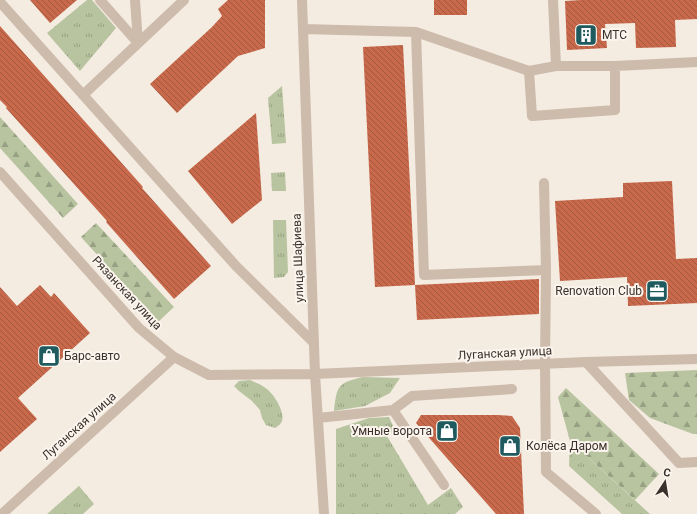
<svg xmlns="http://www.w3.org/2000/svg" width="697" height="514" font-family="Roboto,sans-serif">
	<defs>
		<pattern id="grass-tufts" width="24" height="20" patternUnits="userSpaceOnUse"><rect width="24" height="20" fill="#b8c4a0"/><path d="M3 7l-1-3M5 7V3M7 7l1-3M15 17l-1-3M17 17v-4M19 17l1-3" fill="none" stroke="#97a083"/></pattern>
		<pattern id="forest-firs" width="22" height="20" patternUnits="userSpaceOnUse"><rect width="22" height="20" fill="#b8c4a0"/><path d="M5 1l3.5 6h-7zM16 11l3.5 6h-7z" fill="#97a083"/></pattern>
		<pattern id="building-back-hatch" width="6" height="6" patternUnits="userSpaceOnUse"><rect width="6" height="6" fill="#c8694b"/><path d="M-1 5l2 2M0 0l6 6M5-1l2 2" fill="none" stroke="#a4573f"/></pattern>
	</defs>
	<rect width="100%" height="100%" fill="#f4ebe1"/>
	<path fill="url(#grass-tufts)" d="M87,0h5l24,28 -36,43 -33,-38z
		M282,86l4,57 -14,1 -4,-46z
		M285,172l1,19h-14l-1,-18z
		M273,220h13l2,52 -4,5 -10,1z
		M363,377l37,1 -10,15 -25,13 -31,5c3,-25 3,-28 29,-34z
		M250,380c4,2 10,4 14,7 9,5 21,24 18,34 -1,3 -4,5 -7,7l-9,-3 -4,-7 -2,-8 -8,-9 -13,-10 -5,-5 5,-5z
		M389,417l6,13 -8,6 41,69 23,-17 12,19 -8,7h-119v-85l33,-11z
		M570,441l80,73h-28l-53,-48z
		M79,486l15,18 -11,10h-36z"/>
	<path fill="url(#forest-firs)" d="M0,117l78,87 -15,14 -63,-70z
		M96,223l78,84 -16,15 -77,-85z
		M697,370v64h-4l-43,-16 -21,-18 -4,-27z
		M566,388l93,86 -24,26 -65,-59 -12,-44z"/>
	<path fill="url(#building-back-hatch)" d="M30,0h47l-27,23z
		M228,0h37v48l-27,8 -61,57 -27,-29 62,-57 10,-11 -4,-7z
		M434,0h33v15h-33z
		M581,0h116v19l-22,1 1,27 -40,1 -1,-25 -30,1 2,24 -40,2 -2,-49z
		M0,26l143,161 -1,1 69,78 -37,33 -68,-77 1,-1 -101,-113 1,-1 -7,-7z
		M403,45l12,240 -40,2 -12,-240z
		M256,113l6,87 -30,24 -44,-53z
		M672,181l4,78 21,-1v45l-69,3 -1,-29 -67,4 -5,-80 68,-4v-14z
		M539,279v35l-122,6 -2,-35z
		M40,285l11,12 3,-4 36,40 -72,65 19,21 -37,33v-165l17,19z
		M421,415h76l15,1 8,12 4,86h-28l-80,-91z"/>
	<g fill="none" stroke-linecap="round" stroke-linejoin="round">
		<path stroke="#cdbbac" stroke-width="10" d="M100,0l38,43
			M135,0l3,43
			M302,0l13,374 9,140
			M553,0l3,66
			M0,2l236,264 78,77
			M303,29l113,3 8,243 122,-5 -2,-87
			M416,32l113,39 27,-5h59l82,-4
			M529,71l3,45 83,-6v-44
			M83,95l101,-95
			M0,172l139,156 35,29 35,18 106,-1 271,-12 111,-3
			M546,270l-1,94 1,108 50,42
			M586,362l93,101 18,-1
			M393,410l19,-14 100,-7
			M318,418l75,-8 51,75
			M2,514l172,-157"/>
	</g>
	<defs>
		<g id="building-square" transform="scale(1.15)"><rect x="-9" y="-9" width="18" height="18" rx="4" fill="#1f5a5e" stroke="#fbf5ee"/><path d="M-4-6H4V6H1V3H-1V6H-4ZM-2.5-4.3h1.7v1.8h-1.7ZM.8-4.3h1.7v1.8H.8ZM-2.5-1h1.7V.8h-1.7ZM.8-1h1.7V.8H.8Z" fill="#fff"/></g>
		<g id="office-square" transform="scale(1.15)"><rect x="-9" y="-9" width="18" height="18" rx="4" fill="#1f5a5e" stroke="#fbf5ee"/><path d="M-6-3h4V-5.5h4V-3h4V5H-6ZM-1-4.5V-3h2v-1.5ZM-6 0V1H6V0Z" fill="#fff"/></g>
		<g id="shop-square" transform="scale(1.15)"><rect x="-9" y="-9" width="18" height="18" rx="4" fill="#1f5a5e" stroke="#fbf5ee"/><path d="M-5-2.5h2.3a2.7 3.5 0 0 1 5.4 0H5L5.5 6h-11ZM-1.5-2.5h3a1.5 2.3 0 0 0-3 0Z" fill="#fff"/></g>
	</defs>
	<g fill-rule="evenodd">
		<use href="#building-square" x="586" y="35"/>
		<use href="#office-square" x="657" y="291"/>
		<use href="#shop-square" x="49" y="356"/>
		<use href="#shop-square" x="447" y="431"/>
		<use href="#shop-square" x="510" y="446"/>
	</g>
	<g text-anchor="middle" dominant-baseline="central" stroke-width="4" stroke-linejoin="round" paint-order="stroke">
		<g font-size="12" fill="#3b302b" stroke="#fbf5ee" text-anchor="start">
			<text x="602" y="35">МТС</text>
			<text x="642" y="291" text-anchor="end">Renovation Club</text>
			<text x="64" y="356">Барс-авто</text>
			<text x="432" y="431" text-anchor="end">Умные ворота</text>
			<text x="526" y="446">Колёса Даром</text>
		</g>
		<g font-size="12" fill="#3b302b" stroke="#fbf5ee">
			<text transform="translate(298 258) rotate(-92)">улица Шафиева</text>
			<text transform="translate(127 293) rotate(47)">Рязанская улица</text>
			<text transform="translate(505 353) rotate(-3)">Луганская улица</text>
			<text transform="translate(79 426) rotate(-42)">Луганская улица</text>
		</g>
	</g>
	<g transform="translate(665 482) rotate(12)" stroke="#fbf5ee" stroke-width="3" paint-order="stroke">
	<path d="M0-3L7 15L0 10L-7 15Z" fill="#3b302b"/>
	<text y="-6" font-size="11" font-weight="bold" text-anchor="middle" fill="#3b302b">С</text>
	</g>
</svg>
